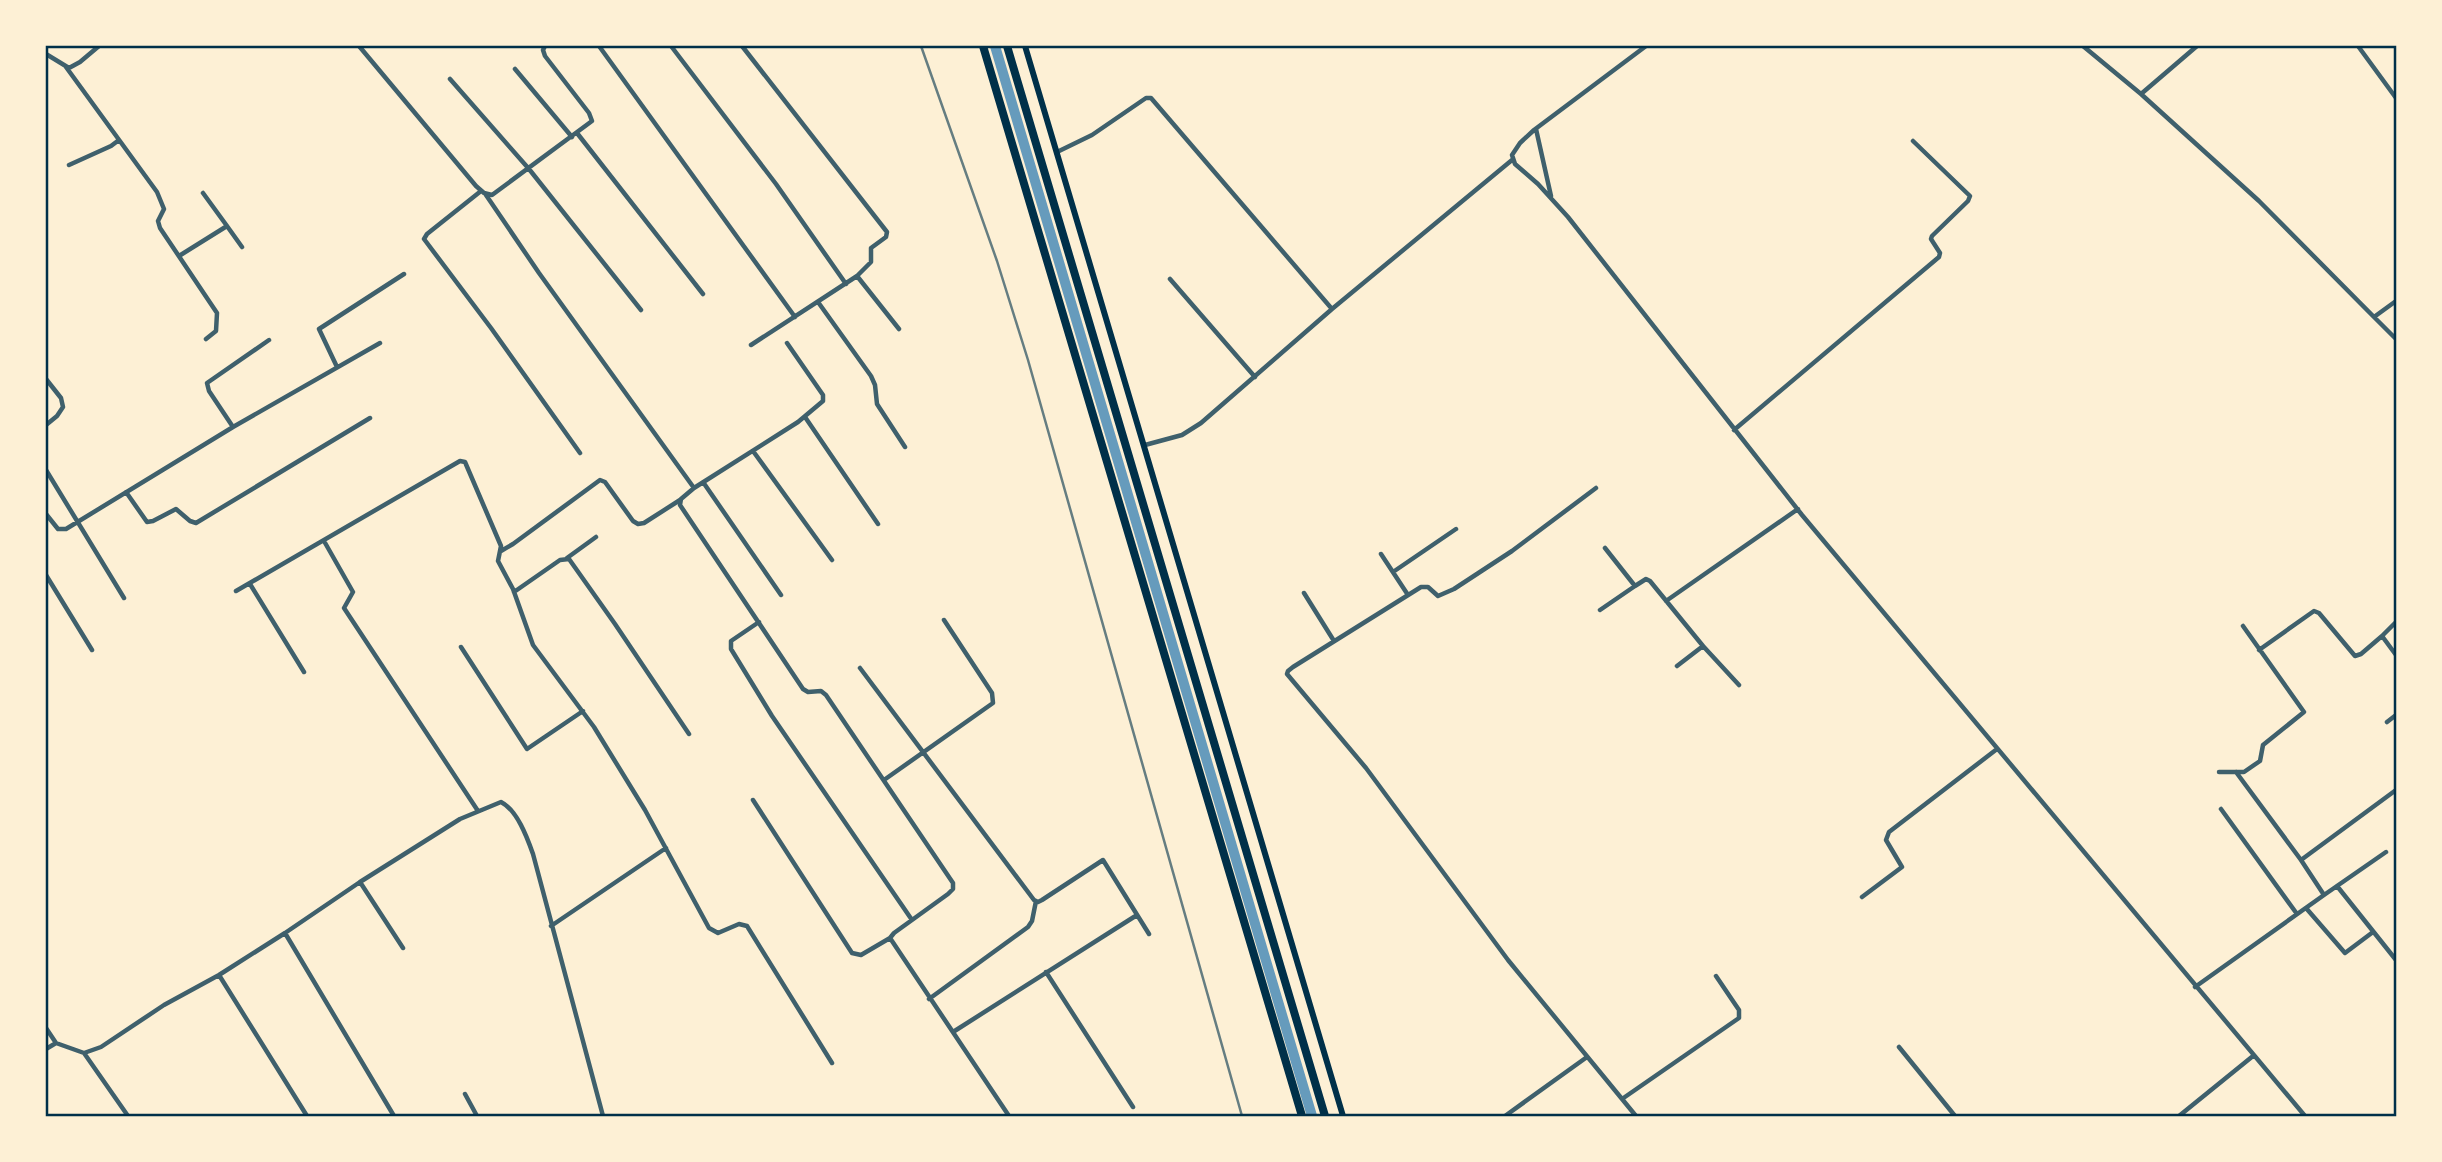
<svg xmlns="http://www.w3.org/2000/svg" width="2442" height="1162" font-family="'Source Sans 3',sans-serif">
	<rect width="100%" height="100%" fill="#fdf0d5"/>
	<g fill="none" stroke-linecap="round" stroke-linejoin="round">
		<path stroke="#669bbc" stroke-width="10" d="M995,46l317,1070"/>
		<path stroke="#3f606c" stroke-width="4.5" d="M359,46l117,140 8,7 8,2 100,-74 -3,-8 -44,-57 -2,-6 2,-4
			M599,46l196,271
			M671,46l105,138 70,100
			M742,46l145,186 -1,5 -15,11v14l-14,14 -106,69
			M1646,46l-112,84 -14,13 -8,12 3,9 23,20 30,33 234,298 503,601
			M2083,46l58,48 118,107 115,116 22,-16
			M2358,46l38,52
			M46,54l23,14 11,-6 19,-16
			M66,67l91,125 7,17 -6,12 2,7 57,85 -1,18 -10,8
			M515,69l57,68
			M450,79l79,90 112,141
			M2141,94l56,-48
			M1536,129l15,67
			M577,133l126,161
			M1057,152l35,-17 54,-37h5l181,211
			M69,165l42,-19 8,-6
			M481,191l-54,43 -3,5 67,89 89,125
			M486,195l53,78 155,215
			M227,226l15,21
			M179,256l48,-30 -24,-33
			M857,276l42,53
			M1170,279l85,98
			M818,302l53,74 4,9 2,19 28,43
			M2374,317l22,22
			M787,343l36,52v6l-25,21 -104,66 -13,11 -1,6 123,184 5,3 13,-1 5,4 127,188v6l-5,5 -54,39 -4,5 119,178
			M337,367l-18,-38 85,-55
			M46,379l15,19 2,9 -6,9 -11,9
			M805,417l73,107
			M233,427l-24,-36 -2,-8 62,-43
			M1734,430l205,-173 1,-4 -9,-14 1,-3 36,-35 2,-5 -57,-55
			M1145,445l37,-10 19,-12 131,-114 180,-149
			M753,451l79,109
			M46,470l78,128
			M703,482l78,113
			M1596,488l-84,63 -58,38 -16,7 -10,-9h-7l-128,80 -5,4 -1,3 79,94 142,192 128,156
			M126,492l21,30 6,-1 23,-12 14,12 6,2 174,-105
			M46,514l12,15h8l167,-102 147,-84
			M324,541l29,51 -9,16 134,203
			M1605,548l30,38 11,-7 4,2 53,65 -26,20
			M501,551l12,-7 87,-64 5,2 28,39 5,3 6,-1 36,-23
			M1381,554l27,41
			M567,558l29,-21
			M1393,572l63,-43
			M46,575l46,75
			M250,584l54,88
			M236,591l224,-130 5,1 36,84 -3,15 15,28 20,56 61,82 51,83 64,118 9,5 21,-9 8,2 85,137
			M514,592l46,-32 9,-1 46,65 74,110
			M1304,593l30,48
			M1666,601l132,-92
			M1600,610l35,-24
			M759,622l-28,19v8l41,67 140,204
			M2396,622l-14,14 14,19
			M1703,646l36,39
			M461,647l66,102 56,-38
			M2259,650l55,-39 5,2 36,43 6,-2 21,-18
			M860,668l174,232 4,2 4,-2 61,-40 46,74
			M2387,722l9,-7
			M2219,772h25l16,-11 3,-16 41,-33 -61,-86
			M2236,772l65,88
			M884,780l109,-77 -1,-10 -48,-73
			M753,800l99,153 9,2 29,-17
			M2221,809l76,105
			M360,882l43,66
			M2337,886l59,74
			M2324,895l62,-43
			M1862,897l40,-30 -16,-27 3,-8 108,-83
			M2306,908l39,45 28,-21
			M551,926l115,-78
			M1046,972l87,135
			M219,975l88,141
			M2195,987l129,-92 -23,-35 95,-70
			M929,999l99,-72 4,-6 4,-20
			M46,1028l10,15
			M953,1032l184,-117
			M1899,1047l56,69
			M46,1049l10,-6 28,10 17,-6 63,-42 55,-30 66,-42
			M84,1053l44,63
			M465,1094l12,22
			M1622,1099l117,-81v-8l-23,-34
			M394,1116l-109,-183 75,-51 100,-63 41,-17c16,8 26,35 32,52l70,262
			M1505,1116l82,-59
			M2179,1116l74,-60"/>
		<path stroke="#003049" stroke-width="6" d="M1025,46l318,1070"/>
		<path stroke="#003049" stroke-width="8" d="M983,46l319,1070
			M1007,46l318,1070"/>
		<path stroke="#657d81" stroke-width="2.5" d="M921,46l76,215 31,99 214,756"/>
	</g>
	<rect width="2442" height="1162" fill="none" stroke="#fdf0d5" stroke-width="94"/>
	<rect x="47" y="47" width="2348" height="1068" fill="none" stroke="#003049" stroke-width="2.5"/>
</svg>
